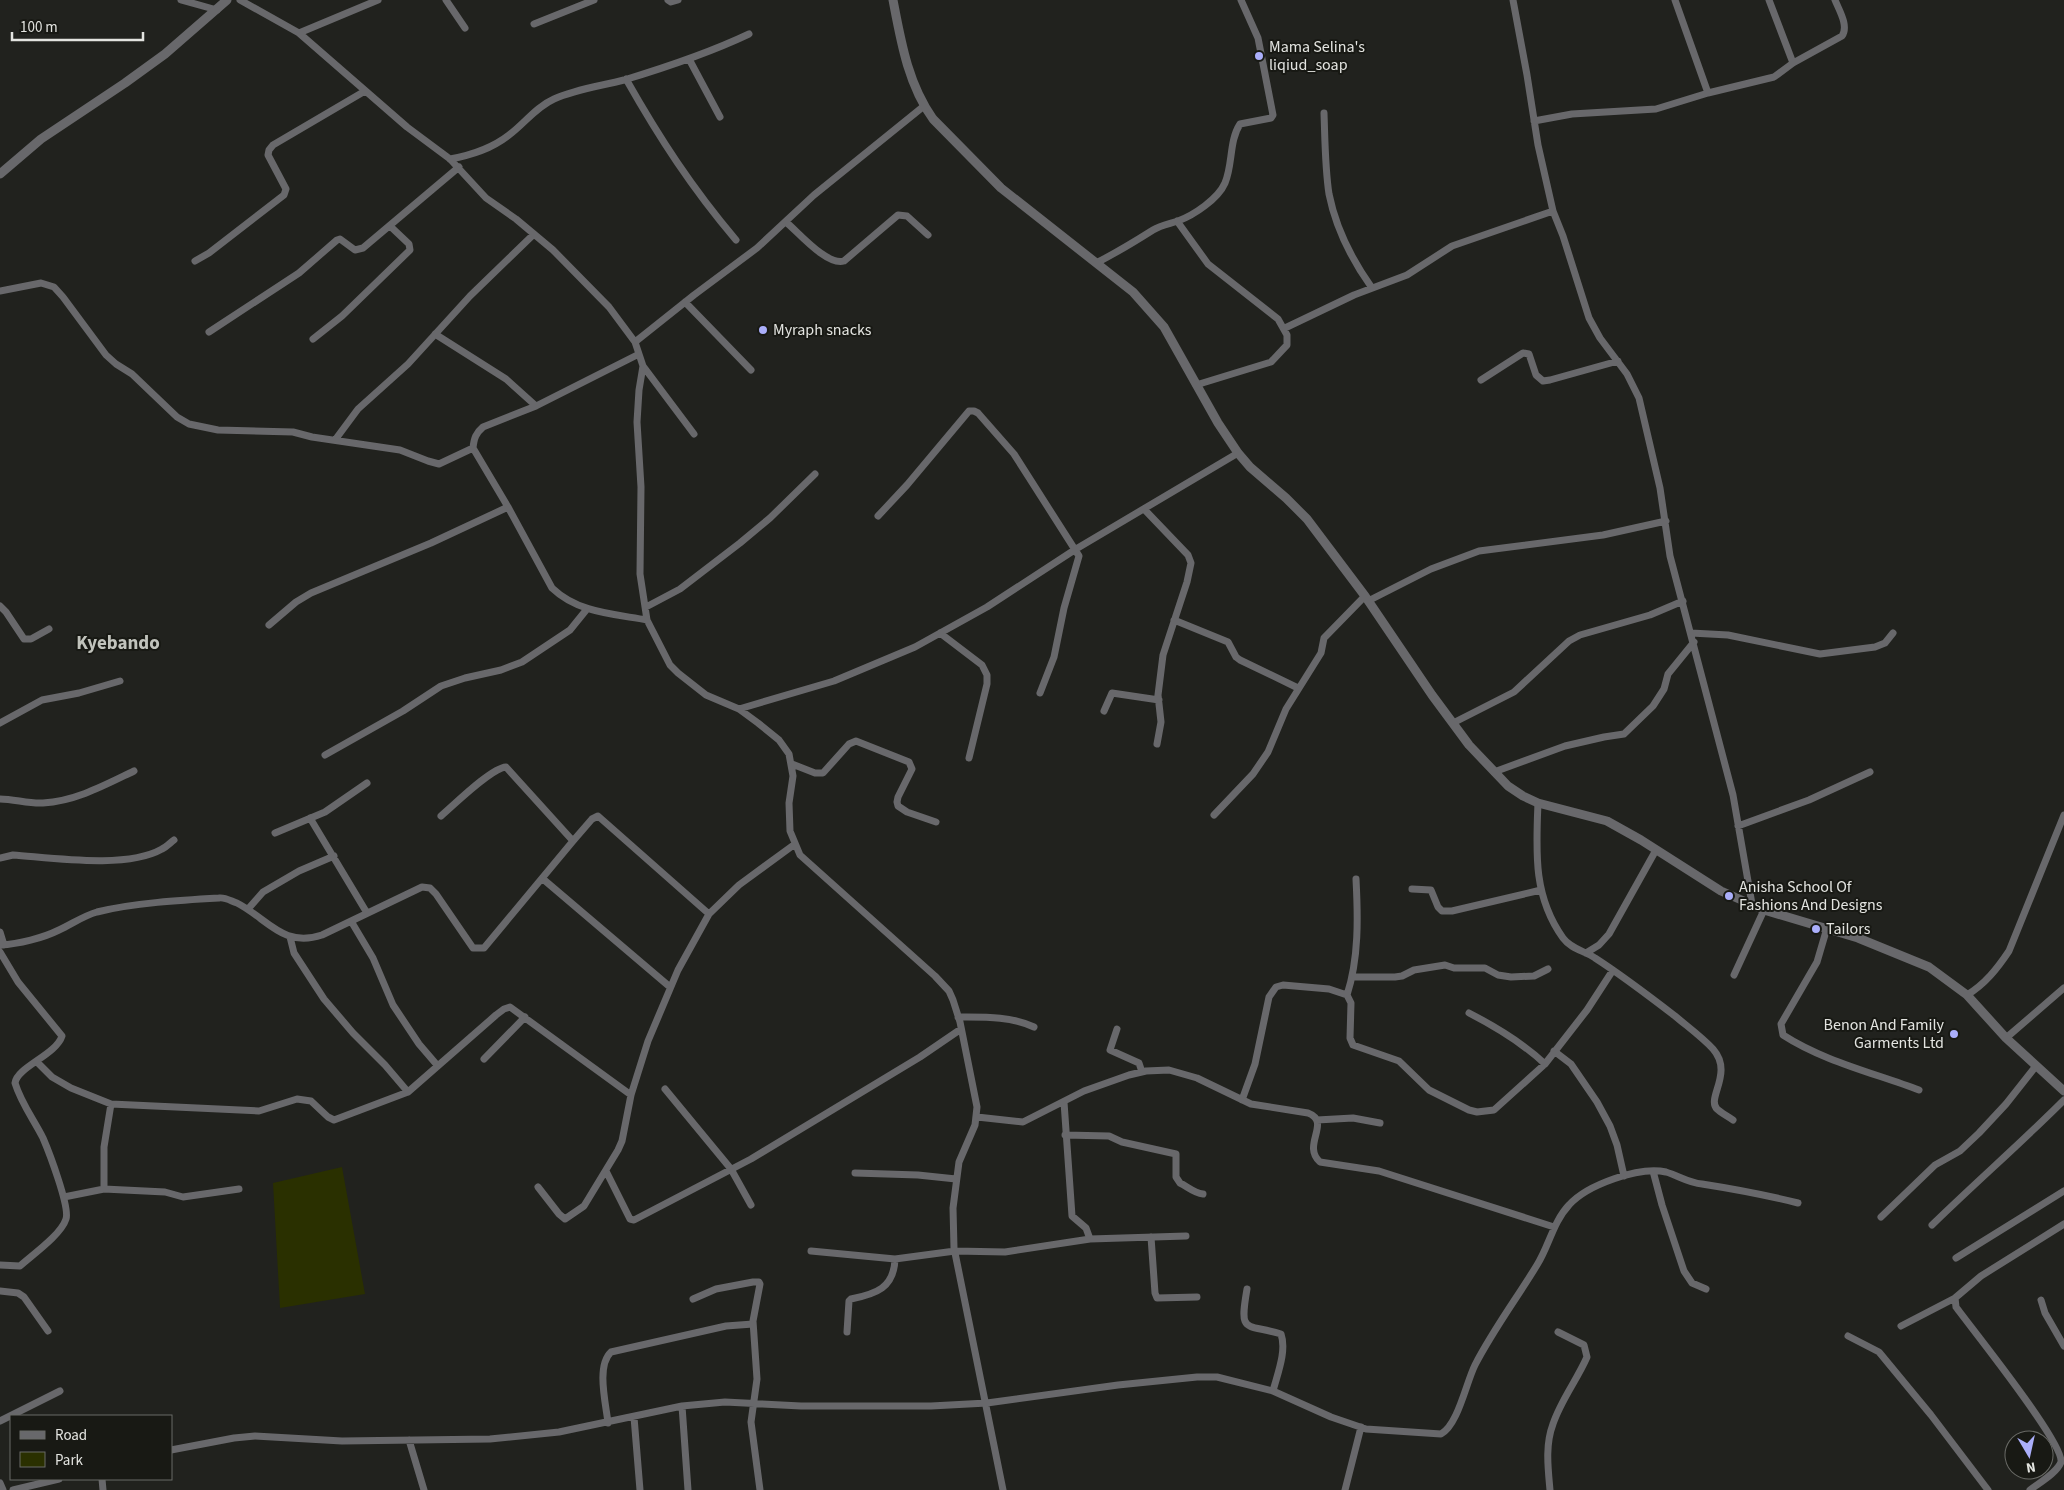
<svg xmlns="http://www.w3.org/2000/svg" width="2064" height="1490" font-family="'Source Sans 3',sans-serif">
	<rect width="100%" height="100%" fill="#21221e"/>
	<path fill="#2a3000" d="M342,1167l23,127 -85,14 -7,-125z"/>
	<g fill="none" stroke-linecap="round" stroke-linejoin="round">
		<path stroke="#68686b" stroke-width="7" d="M181,0l36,10
			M240,0l59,33 108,94 43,32 36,39 30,21 37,31 56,57 26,35 8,24 -4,24 -2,32 4,65 -1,87 7,46 23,45 8,8 28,22 33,14 19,14 21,17 10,14 4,22 -4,27 1,28 10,24 135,121 14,15 4,9 7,22 17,85 -2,18 -16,37 -6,46 1,40 49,242
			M446,0l19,28
			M668,0l3,2 7,-2
			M1513,0l14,75 11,70 15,66 10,25 26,82 11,20 27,36 12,24 21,90 10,68 63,239 19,109
			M1675,0l33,93
			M1769,0l24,63
			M534,24l60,-24
			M299,33l79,-33
			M689,59l31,58
			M626,79c34,60 66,109 110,161
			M1324,113c1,27 1,55 5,81 7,35 23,66 43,94
			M1534,121l38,-7 84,-5 52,-16 66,-16 19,-14 49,-27c7,-10 -3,-26 -7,-36
			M450,159c22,-4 41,-10 59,-24 16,-12 27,-28 45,-36 22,-10 47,-13 70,-19 43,-13 85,-27 125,-46
			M1177,221l31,43 70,55 9,16v10l-16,17 -75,23
			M786,222c13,11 41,44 58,39l54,-46 9,1 21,19
			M195,261l14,-8 75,-58 2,-6 -18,-34 1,-5 4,-5 92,-54
			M1096,263c20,-10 38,-21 57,-33 8,-5 16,-6 25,-9 16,-6 40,-22 47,-38 8,-19 4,-42 15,-59l31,-6 2,-3 -15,-77 -17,-38
			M0,291l41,-8 13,4 9,10 43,58 10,9 16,10 45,43 12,7 29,6 75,2 19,5 88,13 28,11 11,3 34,-16
			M685,302l66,68
			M1285,328l69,-33 53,-20 45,-29 101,-35
			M209,332l90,-59 38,-33 3,-1 15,11 8,-2 96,-81
			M435,334l71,45 30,27
			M313,339l29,-23 68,-66 -1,-6 -19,-18
			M635,342l59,-47 63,-47 57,-53 110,-89
			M639,354l-103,52 -53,21c-7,6 -9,11 -10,21l35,59 44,81c26,25 62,26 95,32
			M643,366l51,68
			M1481,380l42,-27 6,1 7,21 7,6 7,-1 68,-19
			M335,440l23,-31 50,-45 62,-68 64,-62
			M1144,509l44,46 3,8 -4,19 -24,73 -5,40 3,27 -4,22
			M878,516l29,-31 62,-74h5l4,2 36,41 65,102 -15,52 -10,49 -14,36
			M1368,601l63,-32 48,-18 124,-16 63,-14
			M0,606l6,6 18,27h7l18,-10
			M646,607l34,-18 60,-46 30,-25 45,-44
			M1174,620l54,22 8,15 4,3 58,28
			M269,625l27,-23 15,-9 120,-50 77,-36
			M940,633l42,32 5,10v9l-18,74
			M1691,633l37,2 92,19 55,-7 10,-4 8,-10
			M739,709l95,-28 81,-34 72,-40 89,-58 162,-96
			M1104,711l8,-18 47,7
			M0,723l42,-23 37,-7 41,-12
			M1453,723l61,-31 55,-51 11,-6 70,-20 33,-14
			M325,755l78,-44 38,-25 24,-8 36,-8 21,-8 48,-32 17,-21
			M792,764l23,9h8l26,-29 7,-3 53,21 3,7 -14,28 -1,5 1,4 9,6 29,10
			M1494,772l71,-26 39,-9 20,-3 29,-28 11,-17 4,-15 26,-32
			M0,799c14,0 29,5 43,4 33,-2 62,-18 91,-32
			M1538,803c-2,49 -5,93 25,135 8,11 22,13 32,20 28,18 54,38 80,58 13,11 27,21 38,33 21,24 -7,49 4,60 4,4 11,7 16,11
			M1214,815l39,-41 15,-22 18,-43 35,-56 3,-15 41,-42
			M441,816c13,-11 50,-48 65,-49l67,74
			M310,818l57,95
			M1738,826l71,-26 61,-28
			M275,833l50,-21 42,-29
			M0,858l13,-3c41,3 114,14 149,-6 4,-2 8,-6 12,-9
			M543,879l127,108
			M1412,889l19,1 7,17 4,4h10l89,-21
			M248,909l15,-17 36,-21 35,-15
			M351,921l22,37 20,47 26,39 18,21
			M1827,928l-10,34 -36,62 2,11c40,26 91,38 136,55
			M0,932l4,13
			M290,937l4,16 30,46 29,34 32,32 23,27
			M0,945c19,-1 43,-7 59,-15 13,-6 24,-14 38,-18 35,-9 86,-12 122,-14 6,-1 12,3 18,5 31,16 46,45 85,32l100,-48 8,1 6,6 37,54h11l89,-107 19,-22 6,-3 111,98
			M0,952l18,30 44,54c-6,19 -45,31 -47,47 6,20 19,37 28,55 6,14 27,69 23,81 -5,16 -34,36 -46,47l-20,-1
			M1586,953l13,-8 10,-11 47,-84
			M1734,975l30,-65
			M1353,977h42l7,-1 12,-6 31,-5 9,3h31l13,7 13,2 23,-1 14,-7
			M1347,995c12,-37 11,-78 9,-116
			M1967,995c18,-11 30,-26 42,-44l55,-136
			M1469,1013c27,14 54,30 76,51
			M958,1017c27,0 52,-1 76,10
			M1117,1029l-7,21 29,13 3,9
			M2006,1038l58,-50
			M1554,1051l17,13 26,38 13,24 7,19 7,31
			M484,1059l41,-42
			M37,1062l15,15 19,11 40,16 148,7 38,-12 14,2 17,16 6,3 74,-28 88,-77 8,-6 6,-2 121,88
			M665,1089l66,80 20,36
			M1242,1100l13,-36 14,-67 7,-10 7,-2 46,4 18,6 4,8 -1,35 3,7 46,16 30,29 40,20 8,2 17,-2 51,-46 42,-54 26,-40
			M1064,1102l8,114 14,12 4,11
			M977,1117l46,5 61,-31 45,-16 17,-4 23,-1 28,8 54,26 57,9c24,9 -7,32 12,49l59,9 175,56
			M1317,1120l36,-2 27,5
			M1065,1135l44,1 13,6 54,12v23l4,6c8,4 14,10 23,11
			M606,1171l24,48 4,1 117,-61 169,-102 41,-28
			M1653,1171l9,34 22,66 8,12 14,6
			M855,1173l63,2 38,4
			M538,1187l21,27 6,5 19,-13 34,-56 4,-9 9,-46 17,-54 30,-71 31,-56 30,-29 56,-41
			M104,1189v-42l7,-43
			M64,1197l40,-8 61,3 18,5 56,-8
			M1881,1217l54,-52 25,-14 19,-18 27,-29 30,-38
			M1932,1225c43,-42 89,-82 132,-125
			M1151,1237l4,56 2,5 40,-1
			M811,1251l84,8 60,-8 50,1 85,-13 96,-3
			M1956,1258l108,-67
			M1247,1289c-8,46 -2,34 34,45 6,17 -4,41 -8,57
			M0,1291l18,2 6,4 24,34
			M693,1299l23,-10 37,-7h6l1,2 -7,37 4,58 -6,43 9,68
			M2041,1300l4,13 19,33
			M1901,1326l54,-28
			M847,1332l2,-31 2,-2c25,-5 43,-11 44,-40
			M1848,1336l31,16 52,63 57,75
			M682,1406l6,84
			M634,1417l6,73
			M0,1421l60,-30
			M608,1423c-2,-19 -12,-57 3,-71l115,-26 27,-2
			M409,1440l15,50
			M171,1450l63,-12 21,-2 87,5 148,-2 69,-7 123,-26 43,-4 76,4h130l56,-3 131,-18 79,-8h20l56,14 58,26 35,12 75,5c17,-9 25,-51 34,-69 18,-35 42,-67 62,-100 12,-19 16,-43 32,-60 18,-20 70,-39 97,-33 13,4 23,11 36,12 32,5 64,11 96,19
			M102,1479l1,11
			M0,1483l3,7
			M13,1490l46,-11
			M1345,1490l16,-63
			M1550,1490c-2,-22 -5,-45 3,-66 8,-24 24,-44 34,-67l-3,-12 -26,-13
			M2030,1490c9,-7 27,-17 31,-28 3,-19 -89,-133 -105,-155l-1,-9 26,-22 83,-52"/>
		<path stroke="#68686b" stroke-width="9" d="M893,0c8,42 15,84 40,119l68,69 132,104 31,35 54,96 20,30 12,14 36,31 21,21 58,77 67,99 37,50 39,41 15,10 15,7 69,18 34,19 80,51 43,19 94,28 71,29 38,28 39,43 58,53
			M0,174l41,-35 84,-56 40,-29 62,-54"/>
	</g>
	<g fill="#abaffb" stroke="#181914" stroke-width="2">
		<circle cx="1259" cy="56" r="5"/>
		<circle cx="763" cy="330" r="5"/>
		<circle cx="1729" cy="896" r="5"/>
		<circle cx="1816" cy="929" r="5"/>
		<circle cx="1954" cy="1034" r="5"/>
	</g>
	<g text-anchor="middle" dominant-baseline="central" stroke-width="4" stroke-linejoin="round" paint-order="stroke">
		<g font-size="16" fill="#e3e4e0" stroke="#181914" text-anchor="start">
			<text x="1269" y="47">Mama Selina's<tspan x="1269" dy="18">liqiud_soap</tspan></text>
			<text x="773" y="330">Myraph snacks</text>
			<text x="1739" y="887">Anisha School Of<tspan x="1739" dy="18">Fashions And Designs</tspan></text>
			<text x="1826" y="929">Tailors</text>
			<text x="1944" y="1025" text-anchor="end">Benon And Family<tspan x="1944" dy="18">Garments Ltd</tspan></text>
		</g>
		<g font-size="19" font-weight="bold" fill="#c1c3bc" stroke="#181914">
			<text x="118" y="643">Kyebando</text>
		</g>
	</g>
	<rect x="10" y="1415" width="162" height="65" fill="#181914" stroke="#696a66"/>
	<rect x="20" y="1431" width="25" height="8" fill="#68686b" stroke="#696a66"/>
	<text x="55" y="1440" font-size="15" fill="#e3e4e0">Road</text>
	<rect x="20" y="1452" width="25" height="15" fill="#2a3000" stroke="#696a66"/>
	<text x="55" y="1465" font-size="15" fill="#e3e4e0">Park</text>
	<g transform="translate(2029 1455) rotate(171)"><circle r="24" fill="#181914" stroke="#696a66"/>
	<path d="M0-4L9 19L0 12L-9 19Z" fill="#abaffb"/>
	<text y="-8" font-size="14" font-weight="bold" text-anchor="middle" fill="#e3e4e0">N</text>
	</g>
	<path d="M12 32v8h131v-8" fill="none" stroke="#e3e4e0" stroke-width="2.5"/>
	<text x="20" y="32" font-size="15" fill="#e3e4e0" stroke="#181914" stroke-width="4" paint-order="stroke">100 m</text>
</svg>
